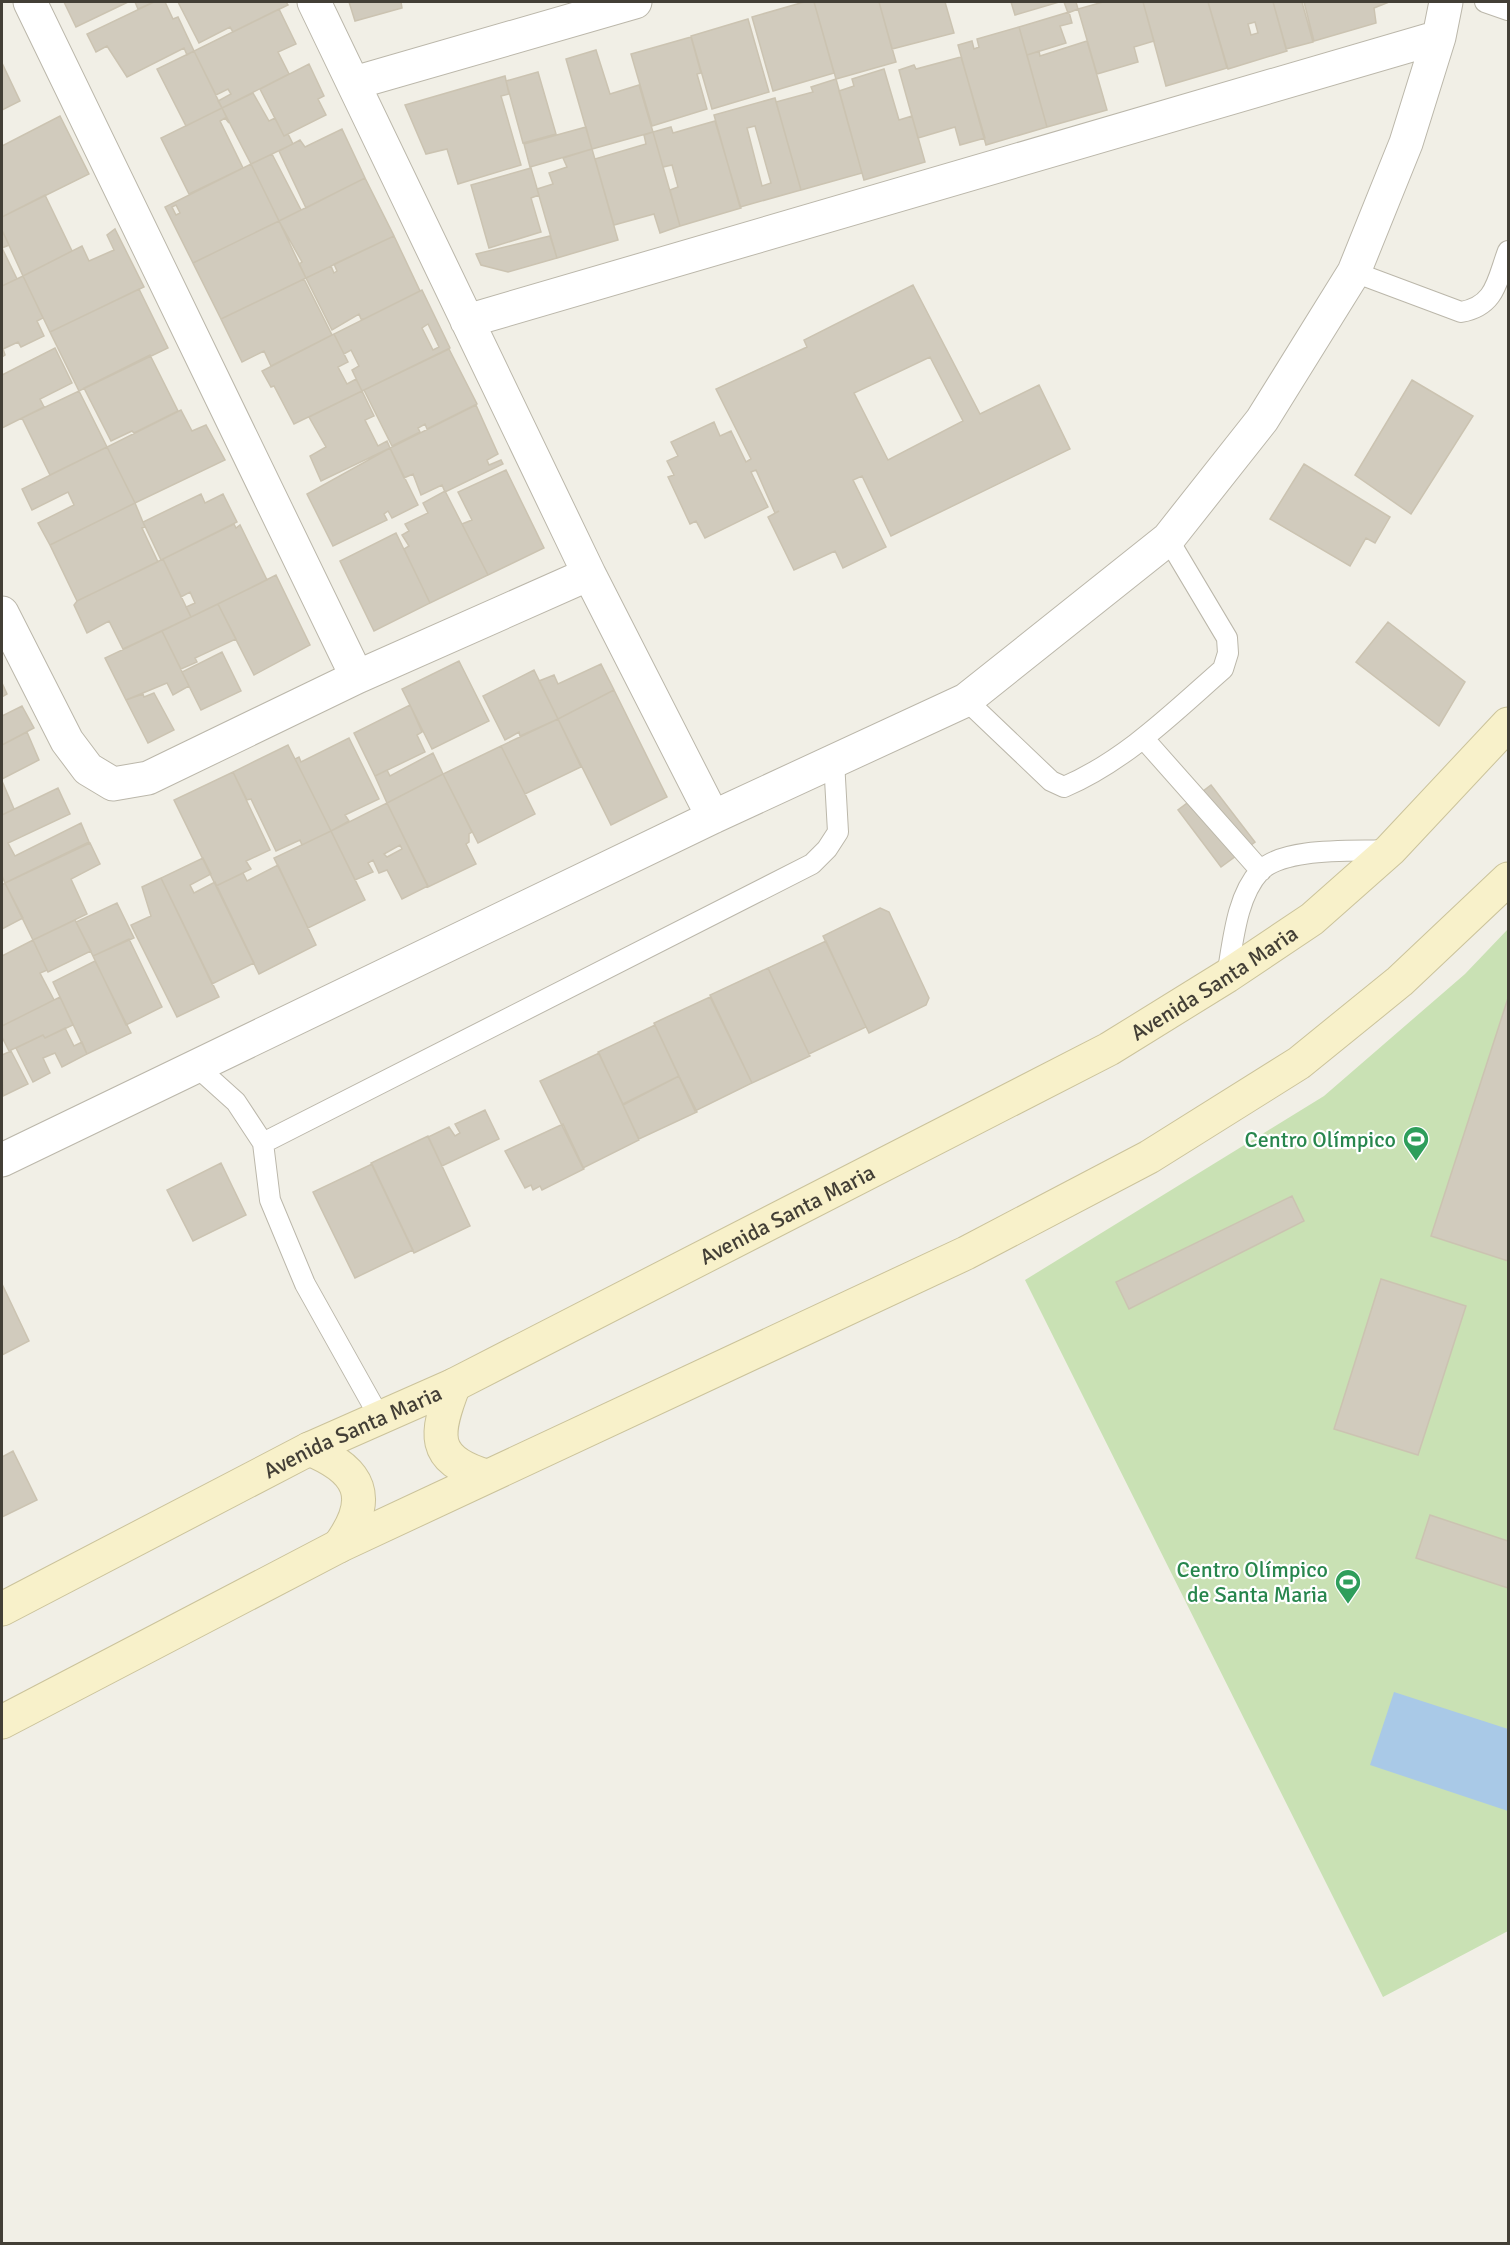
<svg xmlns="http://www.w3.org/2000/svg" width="1510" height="2245" font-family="Signika,sans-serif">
	<rect width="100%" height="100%" fill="#f1efe6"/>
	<path fill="#c9e1b4" d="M1508,929v1002l-125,66 -358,-717 299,-184 141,-122z"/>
	<path fill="#a9c9e7" d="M1394,1692l114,37v82l-138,-46z"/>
	<path fill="#d1cbbd" stroke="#cbc3b1" stroke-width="1.5" fill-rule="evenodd" d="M64,2h64l-52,25z
		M135,2h19l-16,7z
		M154,2h11l8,17 5,-2 16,34 -7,4 -3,-7 -57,29 -20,-31 -11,6 -9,-18z
		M178,2h108l2,3 -55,27 -3,-5 -31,16z
		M349,2h52l1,6 -47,13z
		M804,2h10l20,71 -61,18 -21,-74z
		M814,2h65l17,60 -60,17z
		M879,2h66l9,31 -62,16z
		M1011,2h48l-44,13z
		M1064,2h12l2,7 -10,4z
		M1103,2h40l11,39 -20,6 4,15 -41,12 -19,-65z
		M1143,2h65l19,66 -61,18z
		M1208,2h65l14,49 -59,18zM1255,22l3,11 -7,2 -3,-11z
		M1273,2h29l11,40 -27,7z
		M1304,2h85l-15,6 2,15 -62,18z
		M279,9l17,35 -18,8 11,22 -67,34 -4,-7 13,-7 -3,-5 -12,6 -22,-44z
		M1069,12l3,11 -12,3 6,17 -39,12 -8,-28z
		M748,19l21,73 -57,17 -21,-73z
		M1019,27l28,100 -61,18 -28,-100 14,-4 2,8 5,-2 -2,-8z
		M691,37l10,36 -4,1 10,35 -55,17 -21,-72z
		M1087,41l20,69 -60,17 -20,-72 12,-4 1,5z
		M596,50l14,44 29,-9 14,47 -61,17 -26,-90z
		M194,51l28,57 -36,18 -29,-57z
		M961,57l24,81 -25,7 -5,-18 -37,11 -19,-68 15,-5 2,4z
		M2,63l18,38 -18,9z
		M309,64l15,32 -6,3 8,16 -42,21 -24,-47z
		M884,69l15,51 13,-4 13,46 -61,18 -25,-89 15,-5 -2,-7z
		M538,72l18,62 -33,9 -17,-62z
		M505,76l4,18 -8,2 20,69 -63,19 -11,-35 -21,5 -21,-49z
		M836,79l26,94 -61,17 -25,-88 37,-10 -2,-5z
		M253,93l16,28 6,-3 9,18 4,-2 5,10 -42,20 -29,-56z
		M775,98l26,92 -61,17 -26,-92zM755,126l16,57 -9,3 -15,-58z
		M222,108l7,15 -4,-5 -5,3 23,47 -54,26 -28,-56z
		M60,116l29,58 -87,43v-71z
		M715,121l26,87 -61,18 -10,-36 8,-3 -6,-22 -9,2 -10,-35 18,-5 2,6z
		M586,127l6,22 -62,18 -6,-23z
		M342,129l23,49 -59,30 -27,-57 21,-11 5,7z
		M653,132l27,94 -20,7 -6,-19 -40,11 -19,-66 51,-15 -2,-9z
		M592,149l26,91 -61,18 -20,-69 16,-5 -4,-11 18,-6 -4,-9z
		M272,154l29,56 -22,11 -28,-57z
		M251,164l28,57 -86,42 -28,-56zM176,205l4,8 -4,2 -4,-8z
		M531,168l8,27 -8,3 10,34 -52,16 -18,-63z
		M365,178l29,58 -88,42 -7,-14 3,-2 -23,-41z
		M45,195l27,56 -49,25 -21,-46v-13z
		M279,221l27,57 -85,41 -28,-56z
		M115,229l29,58 -94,45 -27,-56 59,-30 7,15 25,-11 -7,-15z
		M2,230l7,15 -7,3 15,31 -15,7z
		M394,236l26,55 -56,28h-3l-2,-5 -27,16 -26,-52 25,-12 3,7 3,-2 -3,-7z
		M550,236l7,22 -49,14 -27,-7 -5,-11z
		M23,276l20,42 -6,3 7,15 -23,11 -3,-5 -15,7 2,6 -3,2v-71z
		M304,279l28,56 -61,31 -7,-15 -22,11 -21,-43z
		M913,285l67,129 59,-29 31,64 -179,87 -29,-60 -9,4 33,67 -43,21 -8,-17 -41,19 -26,-53 11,-6 -4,2 -19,-43 -5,2 17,35 -63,31 -9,-17 -6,3 -22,-47 6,-2 -7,-14 11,-5 -7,-14 43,-20 6,14 11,-5 15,31 5,-3 -35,-70 91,-42 -3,-7zM930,357l33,64 -75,39 -34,-67z
		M139,289l29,59 -89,43 -29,-59z
		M422,290l28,58 -88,43 -10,-21 7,-4 -8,-16 -7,4 -10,-20zM428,324l11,23 -6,3 -11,-22z
		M334,334l14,28 -10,5 9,17 9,-5 6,12 -68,33 -20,-38 -3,1 -9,-16z
		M55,348l17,35 -32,16 4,8 -42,21v-53z
		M449,349l28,55 -50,25 -2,-5 -7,4 2,4 -28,14 -28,-56z
		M150,355l28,56 -44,22 -2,-2 -21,10 -27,-53z
		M1412,380l61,36 -62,98 -56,-39z
		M79,391l28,56 -57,28 -28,-57z
		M362,391l12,25 -9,4 13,26 9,-5 3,7 -69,33 -11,-25 16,-9 -17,-30z
		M476,405l22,49 -11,6 2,5 12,-5 2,4 -58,28 -3,-7 -21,10 -8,-21 -9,4 -14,-30z
		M181,410l11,21 14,-6 19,35 -90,43 -28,-56z
		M107,447l28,56 -85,42 -12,-22 36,-18 -6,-13 -36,18 -10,-21z
		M390,448l28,57 -26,13 -4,-7 -4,3 3,6 -54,26 -26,-52z
		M1304,464l86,53 -15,26 -9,-5 -16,28 -80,-47z
		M506,470l38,78 -56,27 -26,-51 10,-4 -14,-28z
		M445,491l43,84 -58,28 -26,-54 5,-3 -7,-11 7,-4 -4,-7 23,-11 -5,-10z
		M201,494l4,9 18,-9 14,28 -76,38 -18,-38z
		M135,503l10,24 -3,1 16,34 -81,39 -27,-56z
		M234,524l2,4 4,-3 27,55 -76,37 -5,-10 9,-4 -5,-11 -9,5 -18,-38z
		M396,533l34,70 -56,28 -34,-70z
		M163,559l28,58 -68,32 -14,-28 -22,12 -13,-28 3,-4z
		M276,575l34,70 -56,30 -36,-71z
		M218,604l18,35 -41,19 2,4 -16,7 -19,-38z
		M1388,622l77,60 -26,44 -83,-64z
		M162,631l27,55 -16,9 -6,-12 -41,17 -21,-42z
		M222,652l19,39 -40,19 -19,-38z
		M459,661l30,60 -57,28 -30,-60z
		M601,664l13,26 -56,29 -19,-38 15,-6 4,9z
		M534,670l24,49 -38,17 -1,-4 -14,8 -22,-44z
		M2,683l5,11 -5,3z
		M614,690l53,107 -56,28 -53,-106z
		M154,693l20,37 -26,13 -22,-43 17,-6 1,3z
		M410,705l12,27 -5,3 8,17 -50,24 -21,-43z
		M22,706l12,22 -32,17v-29z
		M558,719l23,48 -56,27 -24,-48z
		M27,732l12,28 -37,19v-34z
		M349,738l30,61 -34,16 4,6 -18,10 -36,-72 4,-2 2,5z
		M288,745l43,86 -29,14 -2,-5 -24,11 -25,-52 -4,1 -14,-28z
		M501,746l34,68 -57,29 -35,-69z
		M433,753l10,21 -56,29 -12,-27 12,-6 3,6z
		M233,772l37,78 -24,11 5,8 -35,17 -42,-86z
		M443,774l29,58 -3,2v8l-3,2 10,20 -48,23 -41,-84z
		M2,781l12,28 -12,6z
		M1211,785l44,57 -34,25 -43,-57z
		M58,788l12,26 -62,29 7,13 66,-33 8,19 -84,41 -3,-7v-61z
		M387,803l41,83 -26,13 -15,-29 -8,3 -6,-13 -5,3 5,9 -18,8 -24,-49zM400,845l2,4 -15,8 -3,-3z
		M331,831l34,69 -57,28 -34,-70z
		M90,843l10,21 -29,15 16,35 -54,26 -28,-57z
		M203,858l8,16 -21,11 4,8 21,-11 39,81 -42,21 -51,-106z
		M278,865l38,80 -57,29 -43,-88 27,-13 4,8z
		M161,878l58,119 -42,20 -46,-92 20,-9 -9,-29z
		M5,883l18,35 -21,11v-44z
		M117,903l17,35 -41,18 -17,-34z
		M880,908l9,4 40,86 -3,7 -57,28 -46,-97z
		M75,920l16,31 -43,21 -15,-32z
		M129,939l33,68 -36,18 -33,-69z
		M33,940l14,30 -7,3 14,27 -52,26v-70z
		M826,941l40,86 -57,27 -41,-86z
		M95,961l36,72 -44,21 -34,-72z
		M768,968l42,88 -58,27 -42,-88z
		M60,997l13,28 -28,13 -2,-3 -34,16 -7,-14v-11z
		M710,997l42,86 -57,28 -41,-88z
		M1508,998v263l-77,-25z
		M655,1025l24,51 -56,28 -25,-52z
		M65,1028l9,18 8,-4 5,12 -25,13 -7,-14 -12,5 7,15 -17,9 -17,-34 27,-13 2,3z
		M11,1051l17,33 -25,12 -1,-41z
		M599,1053l40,87 -56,28 -43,-87z
		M679,1076l18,36 -58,27 -16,-34z
		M485,1110l14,29 -57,27 -14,-29 21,-10 6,9 5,-3 -5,-9z
		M563,1124l21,45 -42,21 -2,-4 -7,4 -2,-5 -6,3 -20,-37z
		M428,1136l42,90 -56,27 -43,-90z
		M221,1163l25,52 -53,26 -26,-51z
		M372,1164l41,86 -58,28 -42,-86z
		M1292,1196l12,25 -175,88 -13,-27z
		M1381,1279l85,27 -48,149 -84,-26z
		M2,1284l27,57 -27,14z
		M13,1451l24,49 -35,17v-60z
		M1430,1515l78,26v47l-92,-30z"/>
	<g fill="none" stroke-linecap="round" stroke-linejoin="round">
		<g stroke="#bbb7aa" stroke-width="22">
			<path id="lane" d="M1485,2l23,8
				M1354,272l107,40c35,-6 36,-32 47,-61
				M966,700l85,81 13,6c61,-26 110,-75 159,-118l5,-16 -1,-15 -59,-99
				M1144,739l117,132
				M1227,976c6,-33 9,-79 33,-105 25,-25 97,-19 130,-21
				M196,1066l40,36 27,41 549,-279 15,-15 11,-17 -4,-71
				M263,1143l7,57 35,84 75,134"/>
		</g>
		<g stroke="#bbb7aa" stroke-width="35">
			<path id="street" d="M30,2l327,675
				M354,83l281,-81
				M467,321l972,-284
				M589,574l124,243
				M2,613l65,128 21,28 25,15 35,-6 209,-101 232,-103 -275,-572
				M2,1160l711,-343 253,-117 202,-161 94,-119 92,-148 52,-129 33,-106 7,-35"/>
		</g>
		<g stroke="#cbc39b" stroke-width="35">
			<g id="secondary">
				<path d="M454,1385c-19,49 -24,74 32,91"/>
				<path d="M309,1449c52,21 65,49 30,97"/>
				<path id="s1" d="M2,1609l307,-160 145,-64 655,-336 118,-73 85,-57 78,-69 118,-126"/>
				<path d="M2,1722l337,-176 627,-293 183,-96 150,-94 101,-82 108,-102"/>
			</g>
		</g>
		<use href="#lane" stroke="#fff" stroke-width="20"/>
		<use href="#street" stroke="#fff" stroke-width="33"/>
		<use href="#secondary" stroke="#f8f1ca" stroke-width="33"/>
	</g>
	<defs>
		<g id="stadium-pin" transform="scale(1.35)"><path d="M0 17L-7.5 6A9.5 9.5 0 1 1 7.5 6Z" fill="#2e9e5b" stroke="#fff"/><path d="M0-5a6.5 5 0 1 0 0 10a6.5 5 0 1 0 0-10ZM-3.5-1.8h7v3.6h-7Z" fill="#fff"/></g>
	</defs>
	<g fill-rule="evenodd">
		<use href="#stadium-pin" x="1416" y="1139"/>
		<use href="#stadium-pin" x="1348" y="1582"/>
	</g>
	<g text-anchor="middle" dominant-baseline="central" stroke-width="4.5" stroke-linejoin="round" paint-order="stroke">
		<g font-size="22" fill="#433f36" stroke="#fff">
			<text stroke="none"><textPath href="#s1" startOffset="1365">Avenida Santa Maria</textPath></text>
			<text stroke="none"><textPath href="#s1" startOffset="879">Avenida Santa Maria</textPath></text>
			<text stroke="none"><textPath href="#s1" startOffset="393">Avenida Santa Maria</textPath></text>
		</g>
		<g font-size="22" fill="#27864d" stroke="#fff" text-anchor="end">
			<text x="1396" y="1139">Centro Olímpico</text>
			<text x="1328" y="1569">Centro Olímpico<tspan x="1328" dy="25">de Santa Maria</tspan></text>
		</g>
	</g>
	<rect width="1510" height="2245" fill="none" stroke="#433f36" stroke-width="6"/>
</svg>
